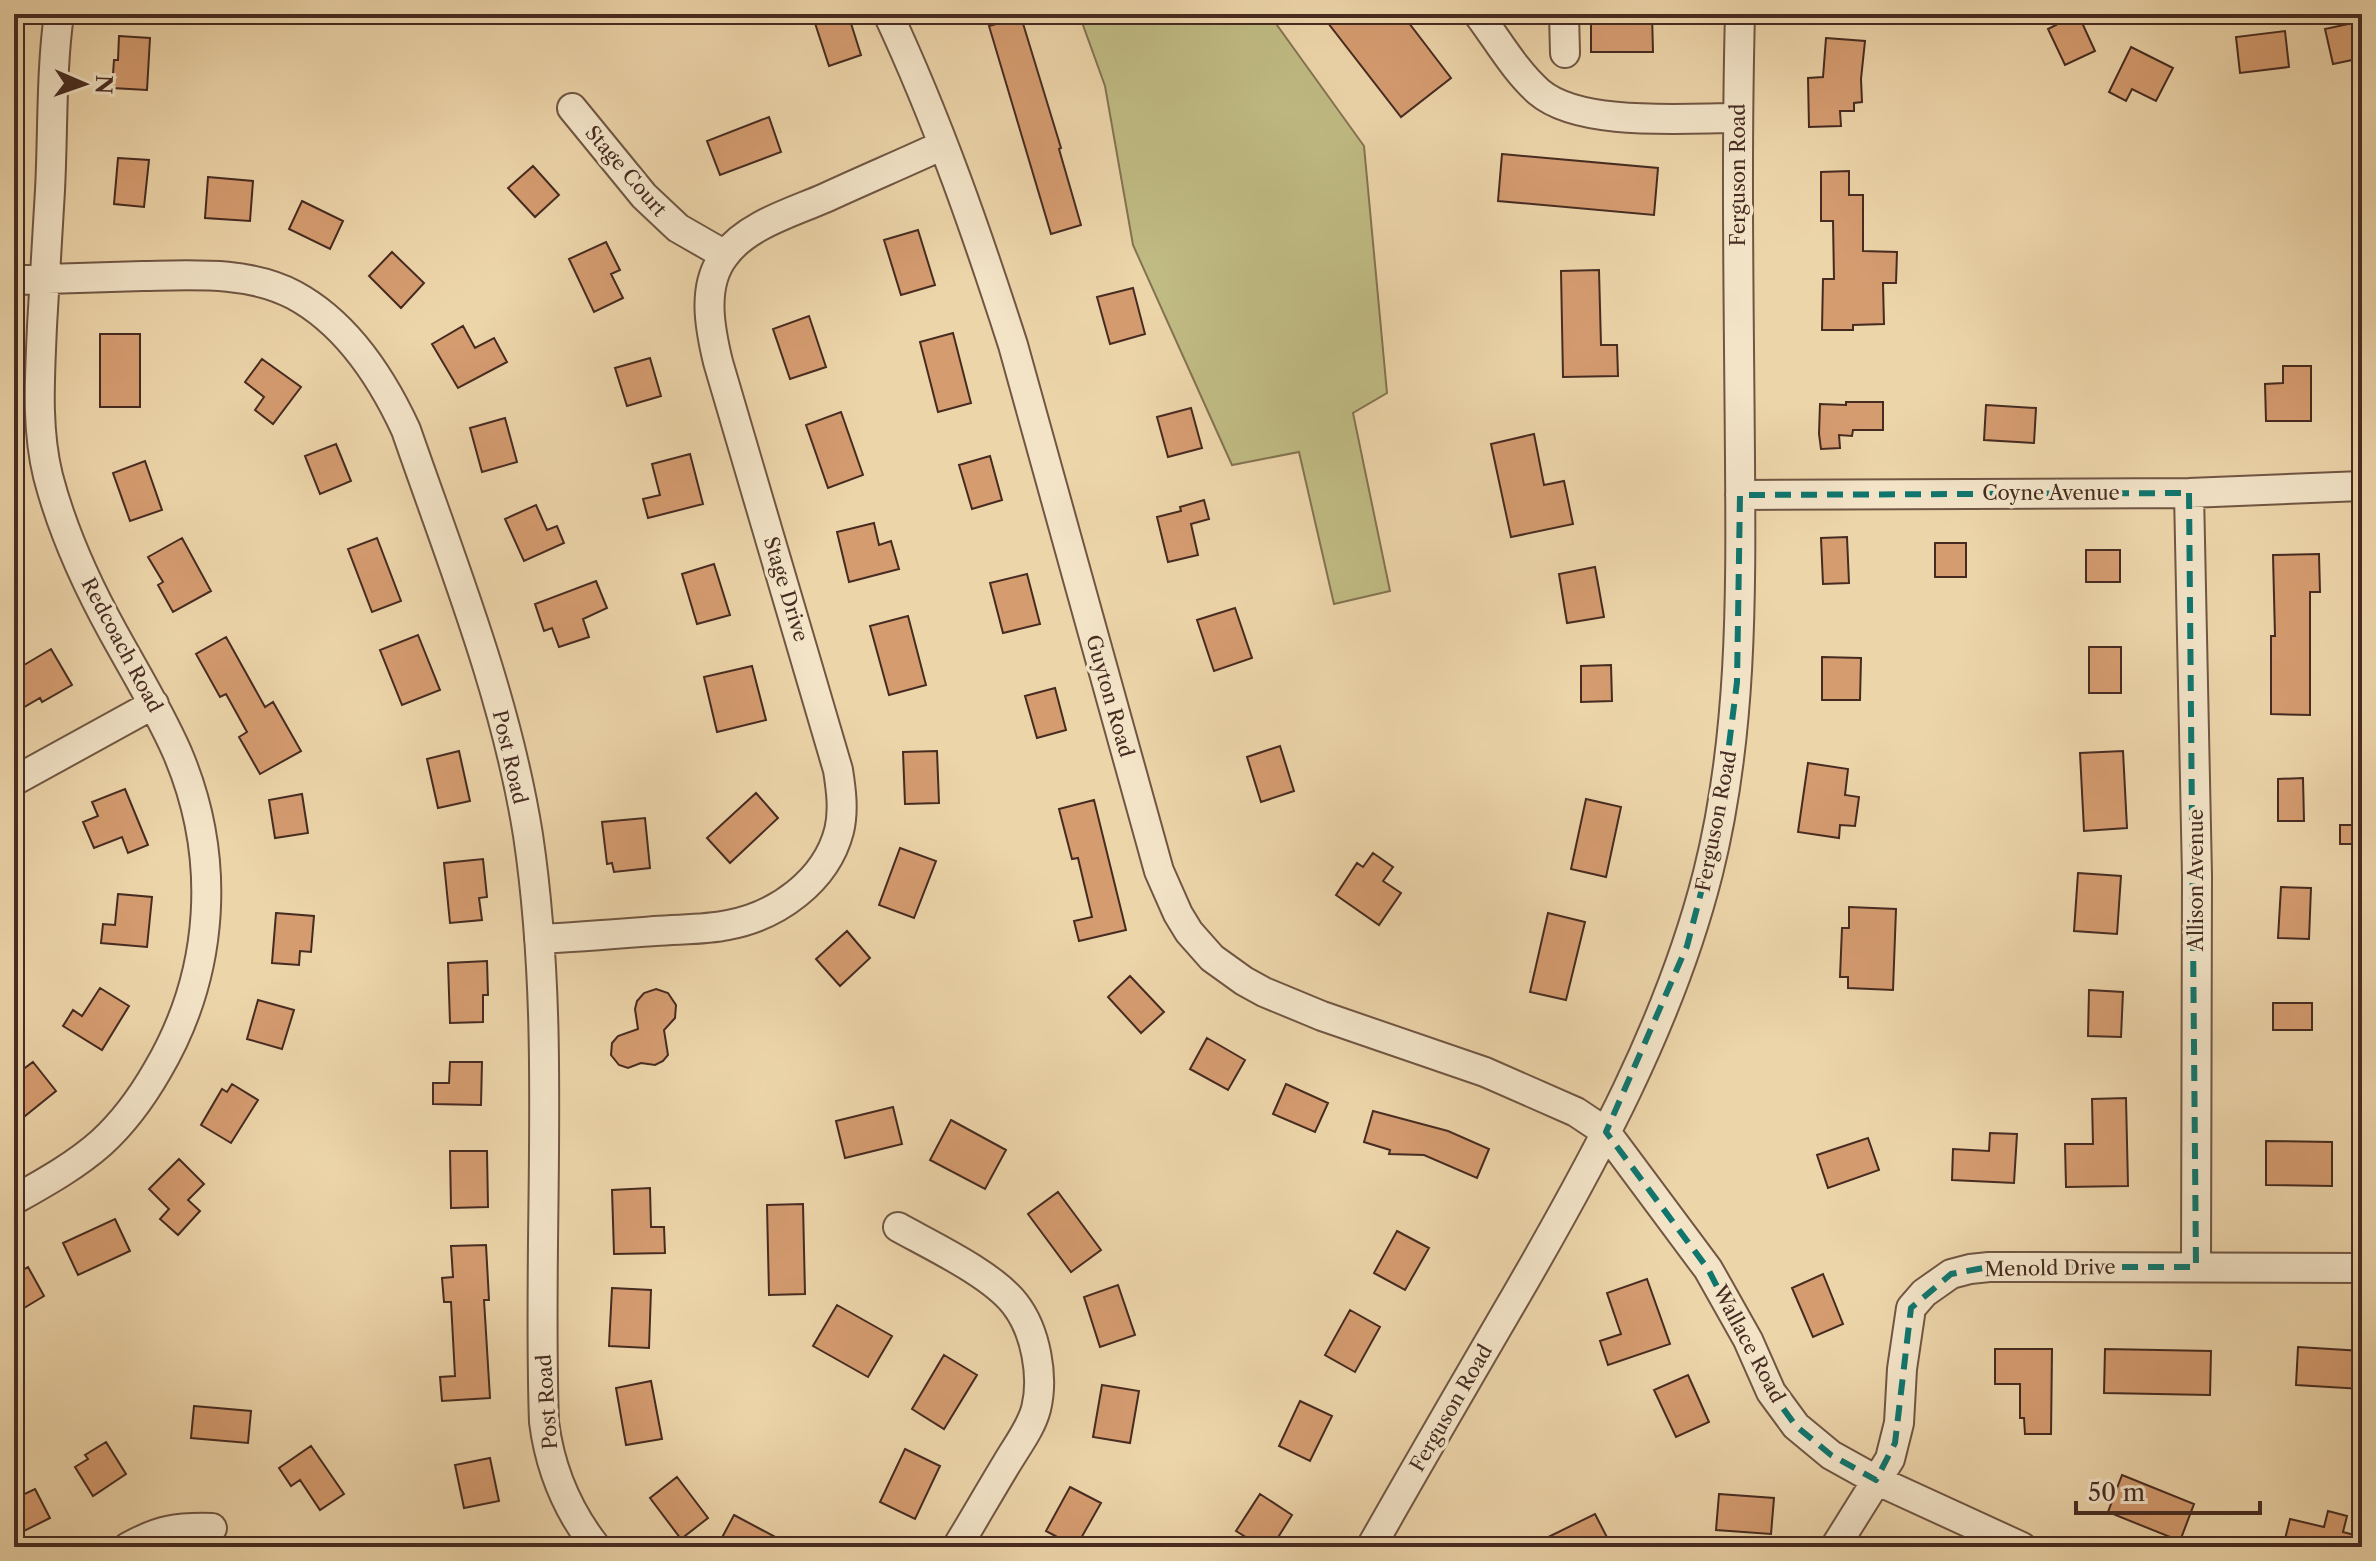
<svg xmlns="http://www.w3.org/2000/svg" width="2376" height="1561" font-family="'Libre Caslon Text',serif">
	<rect width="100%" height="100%" fill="#edd5aa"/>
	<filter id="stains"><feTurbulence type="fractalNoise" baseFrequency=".0025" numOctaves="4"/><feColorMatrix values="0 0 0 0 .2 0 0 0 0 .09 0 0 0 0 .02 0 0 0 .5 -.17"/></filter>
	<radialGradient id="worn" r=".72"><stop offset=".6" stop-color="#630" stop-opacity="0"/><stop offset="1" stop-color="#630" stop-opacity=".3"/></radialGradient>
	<path fill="#c0bb83" stroke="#837352" stroke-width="2" d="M1079,14h190l95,132 23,247 -34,20 37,178 -56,13 -35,-152 -67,13 -99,-220 -28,-159z"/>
	<path fill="#d59c70" stroke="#462b21" stroke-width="2" d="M812,14h36l13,41 -32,11z
		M1321,14h81l49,64 -50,39z
		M1591,14h61l1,38h-62z
		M2051,14h27l17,37 -30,14 -17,-36 8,-4z
		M1021,17l40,131 -2,1 22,76 -30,9 -62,-208z
		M2362,21v37l-29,6 -8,-35z
		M2285,31l4,36 -49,6 -4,-36z
		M119,36l31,2 -3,52 -35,-2 2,-28h4z
		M1826,38l39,3 -4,38 1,23 -8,1v8h-14l1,15 -32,1 -1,-49 15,-1z
		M2131,47l42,21 -17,33 -24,-12 -6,12 -17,-9z
		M769,117l12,35 -61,23 -13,-34z
		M1502,154l156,14 -4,47 -156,-14z
		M118,158l31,2 -5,47 -30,-3z
		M533,166l26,29 -24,22 -27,-29z
		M1849,171v24h14v56l34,1 -1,31h-13l1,41 -31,1v5h-31l1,-51h11l-1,-58h-12v-49z
		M208,177l45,4 -3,40 -45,-3z
		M302,201l41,20 -13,28 -41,-20z
		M918,230l17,55 -34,10 -17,-55z
		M606,242l14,28 -9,4 12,24 -29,14 -25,-53z
		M392,252l32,31 -23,25 -32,-32z
		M1599,270l2,75h16l1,31 -55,1 -2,-106z
		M1133,288l12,46 -35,10 -13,-47z
		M809,316l17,51 -36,12 -17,-50z
		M463,326l12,22 19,-10 13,24 -49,26 -26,-44z
		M953,333l18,70 -33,9 -18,-70z
		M100,334h40v73h-40z
		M650,358l11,38 -34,10 -12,-38z
		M262,359l39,28 -28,37 -18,-14 9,-13 -19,-15z
		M2283,366h28v55h-45l-1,-37 18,-1z
		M1846,402h37v28h-30l-1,6 -13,-1 1,13 -19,1 -2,-15 1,-30 26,1z
		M1986,405l50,3 -2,35 -50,-3z
		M1191,408l11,40 -34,9 -11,-40z
		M841,412l22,63 -35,13 -22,-63z
		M505,418l12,44 -35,10 -12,-44z
		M1534,434l10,51 20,-4 9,43 -62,13 -20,-93z
		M336,444l15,37 -31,13 -15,-38z
		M690,454l13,50 -55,14 -5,-19 17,-4 -8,-31z
		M990,456l12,44 -30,9 -13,-44z
		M145,461l17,49 -32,11 -17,-48z
		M1204,500l5,19 -18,5 7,31 -30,7 -11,-45 24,-6 -1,-4z
		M536,505l11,25 10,-4 7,17 -40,18 -19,-42z
		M874,523l5,22 12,-4 8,28 -50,13 -12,-50z
		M1847,537l2,46 -26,1 -2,-46z
		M182,538l29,53 -38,21 -15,-27 5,-3 -15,-25z
		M377,538l24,63 -29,11 -24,-63z
		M1935,543h31v34h-31z
		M2086,550h34v32h-34z
		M2319,554l1,38h-10v123l-39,-1v-78h4l-2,-81z
		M714,564l16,51 -33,9 -15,-50z
		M1595,567l9,50 -37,6 -8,-49z
		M1027,574l13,50 -37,9 -13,-50z
		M596,581l11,27 -24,11 6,18 -30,10 -7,-19 -8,3 -9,-27z
		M1235,608l17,50 -38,13 -17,-51z
		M908,616l18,69 -37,10 -19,-69z
		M418,635l22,55 -38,15 -22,-55z
		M226,637l39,70 8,-5 28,49 -41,23 -21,-37 8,-5 -21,-38 -6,3 -24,-43z
		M2089,647h32v46h-32z
		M51,649l21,36 -30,17 -2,-4 -26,15v-42z
		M1822,657l39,1 -1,42h-38z
		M1611,665l1,36 -31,1v-36z
		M752,666l14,54 -49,12 -13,-55z
		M1055,688l11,42 -29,8 -12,-42z
		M1280,746l14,45 -33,11 -14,-45z
		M459,751l11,50 -32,7 -11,-49z
		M937,751l2,52 -34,1 -2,-52z
		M2123,751l4,77 -43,3 -4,-78z
		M1808,763l40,6 -3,26 14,2 -4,29 -15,-1 -1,13 -41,-6z
		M2303,778l1,43h-26v-42z
		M125,789l23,56 -20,8 -6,-16 -28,11 -11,-26 15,-6 -6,-14z
		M756,793l22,25 -48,45 -23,-25z
		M302,794l6,39 -33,5 -6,-38z
		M1586,799l35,8 -15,70 -35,-8z
		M1094,800l32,130 -47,11 -5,-20 18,-4 -14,-59 -6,1 -13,-50z
		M645,818l5,50 -36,4 -2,-9 -5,1 -5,-42z
		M2340,825h22v19h-22z
		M900,848l36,13 -22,57 -35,-13z
		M1373,853l20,14 -10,14 18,12 -22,32 -43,-30 21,-32 6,4z
		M483,859l4,38 -8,1 3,22 -32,3 -6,-60z
		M2078,873l43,3 -4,58 -43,-3z
		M2281,887l30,1 -2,51 -31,-1z
		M118,894l34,3 -5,50 -46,-4 2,-19 12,1z
		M1849,907l47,2 -3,81 -45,-2v-11h-8l2,-49h7z
		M276,913l38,3 -3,36 -11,-1 -1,14 -27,-2z
		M1548,913l37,9 -19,78 -36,-8z
		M847,931l23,27 -30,28 -24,-27z
		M487,961l1,34h-5v27l-33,1 -2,-60z
		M1130,976l34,36 -23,21 -33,-36z
		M100,988l29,18 -27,44 -39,-24 10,-16 9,6z
		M656,989l12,4 8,12 -1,13 -11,12 4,25 -5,6 -8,4 -14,-2 -13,5 -9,-3 -8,-10 1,-12 6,-7 20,-7 -3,-20 2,-8 7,-8z
		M2089,990l34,2 -2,45 -33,-1z
		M258,1000l36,10 -12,39 -35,-10z
		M2273,1003h39v27h-39z
		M1207,1038l38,22 -17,30 -38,-21z
		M33,1062l23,29 -42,34v-49z
		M450,1062h32l-1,43 -48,-1v-21h16z
		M232,1084l26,16 -27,43 -30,-18 21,-36 5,3z
		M1286,1084l42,19 -13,29 -42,-18z
		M2126,1098l2,88 -62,1 -1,-43h28l-1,-45z
		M893,1107l9,37 -57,14 -9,-37z
		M1373,1111l75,20 41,18 -12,29 -53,-23 -35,-1 1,-4 -26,-8z
		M951,1120l55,30 -21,39 -55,-29z
		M1990,1133l27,1 -3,49 -62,-3 1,-31 36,2z
		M1868,1138l11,32 -51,18 -11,-33z
		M2266,1141l66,1v44l-66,-1z
		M450,1151h37l1,56 -37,1z
		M179,1159l25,25 -16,16 12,11 -22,24 -18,-16 9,-10 -20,-20z
		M650,1188l1,39h13l1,26 -51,1 -2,-64z
		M1058,1192l43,58 -30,22 -43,-58z
		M803,1204l2,90 -36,1 -2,-90z
		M115,1219l15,32 -52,24 -15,-32z
		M1397,1231l32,17 -24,42 -31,-17z
		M486,1245l3,55h-5l6,98 -48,3 -2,-24 15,-1 -4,-74h-7l-2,-24 11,-1 -2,-31z
		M28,1267l16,29 -30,18v-39z
		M1823,1274l20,50 -30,13 -21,-49z
		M1647,1279l23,65 -62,21 -8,-24 21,-7 -14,-41z
		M1118,1285l17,50 -35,12 -16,-50z
		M612,1288l39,2 -2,58 -40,-2z
		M837,1305l55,31 -24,41 -55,-31z
		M1350,1310l30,17 -25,45 -30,-17z
		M2298,1347l64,4v38l-66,-4z
		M1995,1349h57l-1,85h-26l-1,-16h-4v-34h-25z
		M2105,1349l106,2 -1,44 -106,-2z
		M944,1355l33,20 -33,54 -32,-20z
		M1688,1375l21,47 -33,15 -22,-47z
		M651,1381l11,58 -36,6 -10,-57z
		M1102,1385l37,6 -9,52 -37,-6z
		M1300,1401l32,15 -22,45 -31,-15z
		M194,1406l57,5 -3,32 -57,-5z
		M106,1442l20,32 -33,22 -18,-29 13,-8 -3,-4z
		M311,1446l33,48 -24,16 -20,-30 -9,6 -12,-18z
		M905,1449l35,17 -25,53 -35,-17z
		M490,1458l9,43 -35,7 -9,-43z
		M2122,1475l72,29 -14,37 -72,-29z
		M677,1477l31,41 -27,21 -31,-41z
		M1070,1487l31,16 -25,44 -30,-16z
		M35,1489l15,29 -36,18v-37z
		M1260,1494l32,21 -20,32h-10l-26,-16z
		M1719,1494l55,4 -3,36 -55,-4z
		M2328,1511l19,5 -4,16 19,5v10h-79l7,-28 34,8z
		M1595,1514l17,33h-84z
		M734,1515l60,32h-77z"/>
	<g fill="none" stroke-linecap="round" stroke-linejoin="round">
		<g stroke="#705643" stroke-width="32">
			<path id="minor" d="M888,14c50,107 89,219 125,331l146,526 19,43 11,18 23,26 32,23 20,11 58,24 163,56 91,40 30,20 102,137 40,71 23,52 25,34 35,29 45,25 146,67
				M1478,14c19,25 37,57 61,78 41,35 145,26 198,26
				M1564,14l1,39
				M572,108l72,88 34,32 47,27
				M14,280c43,-1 86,-3 129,-4 50,-1 106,-5 151,19 52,28 88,83 112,135 46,133 100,266 122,405 29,194 9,391 16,587 6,47 23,88 52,125
				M2189,493l8,383 -1,391
				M1740,495l449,-2 173,-7
				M14,781l140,-77
				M539,939c39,-2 77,-5 116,-8 24,-2 49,-1 73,-6 49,-9 98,-44 111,-94 5,-20 2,-42 -1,-61l-120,-408c-8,-33 -17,-77 7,-107 22,-30 68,-43 100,-57 39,-18 79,-35 118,-53
				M14,1200c30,-17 61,-34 87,-57 22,-20 41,-46 56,-72 58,-98 65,-214 20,-319 -18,-41 -42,-80 -64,-120 -27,-49 -51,-102 -65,-156 -12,-49 -8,-100 -6,-150 3,-45 5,-91 8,-136 3,-58 1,-118 9,-176
				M898,1227c34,19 94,47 117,77 21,27 29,73 21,105 -5,19 -19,37 -29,54 -17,28 -33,56 -50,84
				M128,1547c31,-17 49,-20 84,-19
				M1371,1547c48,-85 97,-169 146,-253 77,-133 153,-271 191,-421 34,-135 33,-274 32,-412 -1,-149 -4,-298 0,-447
				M1835,1547l55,-88 9,-36 3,-54 9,-61 13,-15 27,-19 19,-5 19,-2 373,1"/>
		</g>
		<use href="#minor" stroke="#f3e4c8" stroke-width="28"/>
	</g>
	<path fill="none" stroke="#0f766e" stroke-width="6" stroke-dasharray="16 10" stroke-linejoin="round" d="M2189,493l7,774h-207l-38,7 -40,34 -16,135 -19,37 -45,-25 -35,-29 -25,-34 -63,-123 -102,-137 81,-186 32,-122 18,-142 3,-187z"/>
	<g text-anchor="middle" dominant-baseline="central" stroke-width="7" stroke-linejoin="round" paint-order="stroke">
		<g font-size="20" fill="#462b21" stroke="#f3e4c8">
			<text transform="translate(626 171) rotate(49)">Stage Court</text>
			<text transform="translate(1738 175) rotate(-90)">Ferguson Road</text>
			<text x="2051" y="493">Coyne Avenue</text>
			<text transform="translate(786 589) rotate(73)">Stage Drive</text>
			<text transform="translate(122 645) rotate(62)">Redcoach Road</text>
			<text transform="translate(1110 696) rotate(74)">Guyton Road</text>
			<text transform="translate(510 757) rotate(77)">Post Road</text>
			<text transform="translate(1716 821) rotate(-79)">Ferguson Road</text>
			<text transform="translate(2196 880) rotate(-90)">Allison Avenue</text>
			<text transform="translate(2050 1268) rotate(-1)">Menold Drive</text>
			<text transform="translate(1749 1344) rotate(62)">Wallace Road</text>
			<text transform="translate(547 1402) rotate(-94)">Post Road</text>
			<text transform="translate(1451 1408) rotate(-60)">Ferguson Road</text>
		</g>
	</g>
	<rect width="2376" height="1561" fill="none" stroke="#edd5aa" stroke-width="48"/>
	<rect x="16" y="16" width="2344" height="1529" fill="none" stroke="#462b21" stroke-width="4"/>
	<rect x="24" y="24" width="2328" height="1513" fill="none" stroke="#462b21" stroke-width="2"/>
	<g transform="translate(84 84) rotate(92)" stroke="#f3e4c8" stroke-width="6" paint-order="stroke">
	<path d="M0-6L14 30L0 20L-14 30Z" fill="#462b21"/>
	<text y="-12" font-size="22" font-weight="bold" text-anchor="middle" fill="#462b21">N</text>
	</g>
	<path d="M2076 1501v12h184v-12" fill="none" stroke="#462b21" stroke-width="4"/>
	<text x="2088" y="1501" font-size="24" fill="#462b21" stroke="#f3e4c8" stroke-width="6" paint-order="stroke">50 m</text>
	<rect width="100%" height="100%" filter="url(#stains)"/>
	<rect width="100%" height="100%" fill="url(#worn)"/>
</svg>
